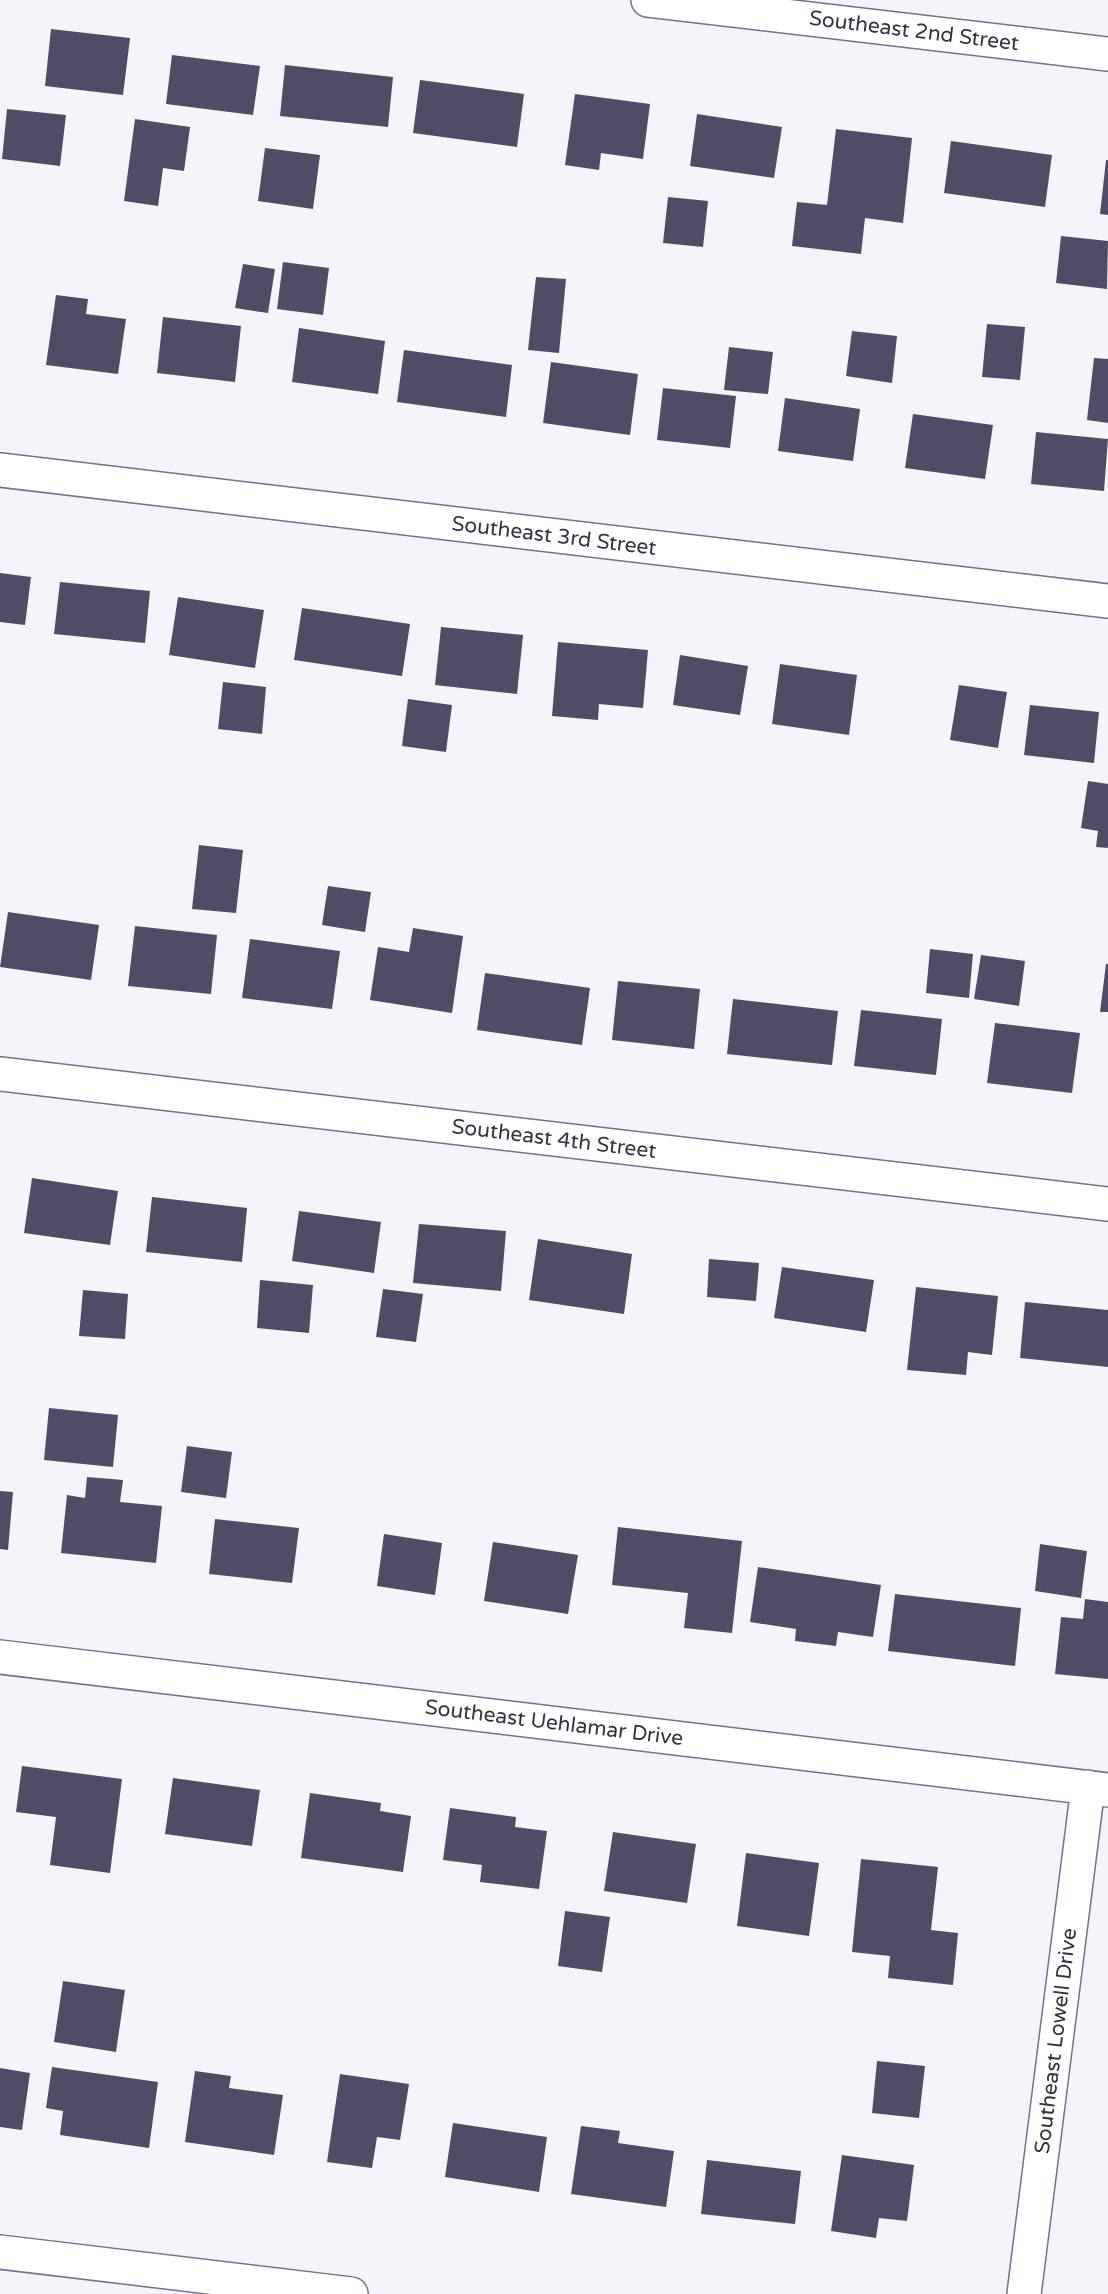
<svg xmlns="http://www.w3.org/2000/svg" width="1108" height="2294" font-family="'Varela Round',sans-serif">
	<rect width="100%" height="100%" fill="#f5f4fa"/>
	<path fill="#514c65" d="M51,29l79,9 -7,57 -78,-9z
		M172,55l88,11 -7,49 -87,-11z
		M285,65l108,12 -5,50 -108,-11z
		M420,80l104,14 -7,53 -104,-14z
		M575,94l75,10 -7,55 -42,-6 -2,17 -34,-5z
		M7,109l59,6 -6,51 -58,-7z
		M697,114l85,13 -8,51 -84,-12z
		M135,119l55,8 -6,44 -21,-3 -5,38 -34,-5z
		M836,129l76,9 -9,85 -38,-5 -4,36 -69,-8 5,-44 30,3z
		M951,141l101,14 -7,52 -101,-14z
		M265,148l55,7 -7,54 -55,-8z
		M1106,160h2v55l-8,-1z
		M668,197l40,4 -5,46 -40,-4z
		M1061,236l47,5 -1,48 -51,-6z
		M283,262l46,6 -6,47 -46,-6z
		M243,264l32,5 -7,44 -33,-5z
		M536,277l30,2 -7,74 -31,-3z
		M56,295l32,4 -2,15 40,5 -8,55 -72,-9z
		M163,317l78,9 -6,56 -78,-9z
		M987,324l38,3 -5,53 -38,-3z
		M299,328l86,13 -7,53 -86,-12z
		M852,331l45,5 -5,47 -46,-7z
		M729,347l44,5 -5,42 -44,-4z
		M404,350l108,15 -6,52 -109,-15z
		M1094,358l14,1v64l-21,-3z
		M551,362l87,12 -8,61 -87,-12z
		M663,388l73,8 -6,52 -73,-8z
		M785,398l75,11 -7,52 -75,-10z
		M913,414l80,11 -8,54 -80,-11z
		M1036,432l72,7 -4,52 -73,-7z
		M0,573l31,4 -6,48 -25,-3z
		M60,582l90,9 -5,52 -91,-9z
		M178,597l86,13 -9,58 -86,-13z
		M302,608l108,16 -8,52 -108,-16z
		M441,627l82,8 -6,59 -82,-9z
		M558,642l90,8 -5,58 -44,-4 -1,16 -46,-4z
		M680,655l68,11 -8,49 -67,-10z
		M780,664l77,11 -8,60 -77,-11z
		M223,682l43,5 -4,47 -44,-5z
		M959,685l48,7 -9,56 -48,-8z
		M408,699l44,6 -6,47 -44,-6z
		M1030,705l69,7 -5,51 -70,-8z
		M1088,781l20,3v64l-12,-1 2,-16 -17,-3z
		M199,845l44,5 -7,63 -44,-4z
		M328,886l43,6 -6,40 -43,-7z
		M8,912l91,13 -8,55 -91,-13z
		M135,926l82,9 -6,59 -83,-8z
		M413,928l50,8 -11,77 -82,-13 8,-53 31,5z
		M250,939l90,12 -8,58 -90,-11z
		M930,949l43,5 -4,44 -43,-5z
		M981,955l44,6 -6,45 -45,-7z
		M1106,964h2v48h-8z
		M485,973l105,15 -8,57 -105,-15z
		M618,981l82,8 -6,60 -82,-9z
		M733,999l105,12 -6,54 -105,-11z
		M861,1010l81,9 -6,56 -82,-9z
		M995,1023l85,10 -8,60 -85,-10z
		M32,1178l86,13 -8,54 -86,-12z
		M152,1197l95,11 -5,54 -96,-10z
		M299,1211l82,11 -7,51 -82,-12z
		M419,1224l87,7 -5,60 -88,-8z
		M538,1239l94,15 -8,60 -95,-14z
		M709,1259l50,4 -3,38 -49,-4z
		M782,1267l92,13 -8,52 -92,-14z
		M260,1280l53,5 -4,48 -52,-5z
		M916,1287l82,9 -6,59 -24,-3 -2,23 -59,-5z
		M383,1289l40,5 -7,48 -40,-5z
		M83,1290l45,4 -3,45 -46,-3z
		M1025,1302l83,8v57l-88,-9z
		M49,1408l69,7 -5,52 -69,-7z
		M187,1446l45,6 -6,46 -45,-6z
		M87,1477l36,3 -3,22 42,4 -6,57 -95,-10 6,-58 18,3z
		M0,1491l13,1 -5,58 -8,-1z
		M215,1519l84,9 -7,55 -83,-9z
		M618,1527l124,14 -10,92 -48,-5 4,-35 -76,-8z
		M384,1534l58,9 -7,52 -58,-9z
		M493,1542l85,13 -10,59 -84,-13z
		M1040,1544l47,7 -6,47 -46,-7z
		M758,1567l123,18 -8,52 -35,-5 -2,14 -41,-5 1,-12 -46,-7z
		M895,1594l126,14 -6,58 -127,-15z
		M1085,1599l23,3v77l-53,-5 6,-57 22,2z
		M22,1766l100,13 -12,94 -60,-8 6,-48 -40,-5z
		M173,1778l87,12 -8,56 -87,-12z
		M310,1793l71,10 -1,8 31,5 -8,56 -102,-14z
		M450,1808l66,9 -1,10 32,4 -8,58 -59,-7 2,-17 -39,-5z
		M613,1832l83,12 -9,59 -83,-12z
		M746,1853l73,10 -10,73 -72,-10z
		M861,1859l77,8 -7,63 27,3 -5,52 -65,-7 2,-22 -38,-4z
		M565,1911l45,6 -8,55 -44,-6z
		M63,1981l62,9 -9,62 -62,-10z
		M877,2061l48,5 -6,52 -47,-5z
		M52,2067l106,15 -9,66 -89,-13 3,-24 -17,-3z
		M0,2068l30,5 -8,57 -22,-3z
		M195,2071l36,5 -2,12 54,7 -9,60 -89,-13z
		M340,2074l69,10 -9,56 -23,-3 -5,31 -45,-6z
		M453,2123l94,14 -8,55 -94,-15z
		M581,2126l39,5 -2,12 56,8 -8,56 -95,-13z
		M842,2155l72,10 -7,56 -28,-3 -3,20 -45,-7z
		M707,2160l94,11 -6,53 -94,-10z"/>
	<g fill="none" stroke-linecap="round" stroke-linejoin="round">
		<g stroke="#75718b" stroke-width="36">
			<path id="minor" d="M648,0l460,54
				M0,470l1108,131
				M0,1074l1108,130
				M0,1657l1108,133
				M0,2252l351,42
				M1024,2294l64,-507"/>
		</g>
		<use href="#minor" stroke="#fff" stroke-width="33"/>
	</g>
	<g text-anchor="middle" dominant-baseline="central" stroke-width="6" stroke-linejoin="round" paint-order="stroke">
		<g font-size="21" fill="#34323e" stroke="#fff">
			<text transform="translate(914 31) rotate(7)">Southeast 2nd Street</text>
			<text transform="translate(554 536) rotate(7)">Southeast 3rd Street</text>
			<text transform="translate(554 1139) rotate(7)">Southeast 4th Street</text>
			<text transform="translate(554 1723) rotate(7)">Southeast Uehlamar Drive</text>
			<text transform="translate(1056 2041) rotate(-83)">Southeast Lowell Drive</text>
		</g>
	</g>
</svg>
